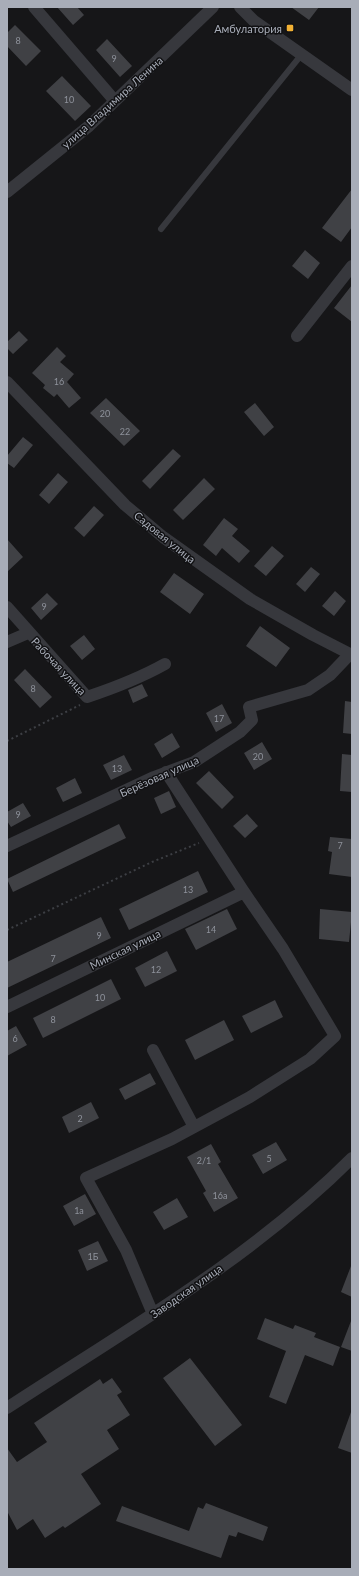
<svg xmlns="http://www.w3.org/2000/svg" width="359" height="1576" font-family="Lato,sans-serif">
	<rect width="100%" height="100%" fill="#161618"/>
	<path fill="#404145" d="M57,7h20l7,8 -11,10z
		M291,7h28l-10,13z
		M15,25l26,26 -15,15 -19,-20v-13z
		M107,39l25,27 -12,11 -24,-27z
		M62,76l29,30 -16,15 -29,-30z
		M352,189v38l-11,15 -19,-14z
		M305,250l15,13 -12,16 -16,-13z
		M352,285v37l-18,-14z
		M19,331l9,9 -15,14 -6,-6v-6z
		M57,347l9,9 -6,6 14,12 -7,8 14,16 -12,10 -12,-14 -3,3 -11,-9 2,-3 -13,-12z
		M106,398l34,33 -16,15 -34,-33z
		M255,403l19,24 -10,9 -20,-24z
		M23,437l10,8 -19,23 -7,-5v-7z
		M173,449l8,7 -31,33 -8,-8z
		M58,473l10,9 -19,22 -10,-9z
		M204,478l11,11 -32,31 -10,-10z
		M94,506l10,9 -20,22 -10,-9z
		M224,518l14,11 -6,7 18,15 -11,12 -17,-15 -6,8 -13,-11z
		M7,539l16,18 -16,15z
		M272,546l12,10 -18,20 -12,-10z
		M311,567l9,7 -15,18 -9,-8z
		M174,573l30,21 -14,20 -30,-22z
		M335,591l11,10 -12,15 -12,-10z
		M47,593l11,11 -17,16 -10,-12z
		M260,626l30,22 -14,19 -30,-21z
		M84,635l11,14 -13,11 -12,-14z
		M25,669l27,28 -12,11 -26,-28z
		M142,684l6,12 -15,7 -5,-13z
		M345,701l7,1v32l-9,-1z
		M222,704l10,19 -16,9 -10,-19z
		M172,733l8,14 -18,11 -8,-14z
		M262,742l10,17 -18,11 -10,-17z
		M342,754l10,1v37l-12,-1z
		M124,755l8,15 -21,10 -8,-15z
		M209,771l25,26 -12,12 -26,-26z
		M75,778l7,15 -19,9 -7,-14z
		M169,791l7,16 -15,7 -7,-16z
		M23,803l8,13 -20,11 -4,-6v-9z
		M247,814l11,12 -13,12 -12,-12z
		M119,824l7,14 -113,54 -6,-13z
		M330,837l22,2v38l-23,-3 3,-22 -4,-1z
		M198,871l10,21 -79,38 -10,-21z
		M227,909l10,20 -41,21 -11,-21z
		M320,909l32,3 -3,30 -30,-3z
		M101,917l10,21 -104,50v-26z
		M167,951l10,20 -32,16 -10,-19z
		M111,979l10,20 -78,39 -10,-20z
		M275,1000l8,17 -32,16 -9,-17z
		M224,1020l10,20 -39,20 -10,-20z
		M16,1026l11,19 -20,11v-25z
		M150,1073l6,11 -31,16 -6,-11z
		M91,1102l8,16 -30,15 -7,-16z
		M276,1142l11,18 -24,14 -11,-19z
		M211,1144l10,18 -3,2 20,34 -24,14 -11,-19 3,-2 -19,-34z
		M85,1194l11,20 -22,12 -11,-20z
		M177,1198l11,19 -24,13 -11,-18z
		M98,1241l10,20 -21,10 -9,-21z
		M351,1266h1v31l-11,-5z
		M265,1318l28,11 2,-4 21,8 -2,4 26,10 -7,19 -28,-11 -19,49 -17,-7 17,-46 -29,-12z
		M351,1321l1,1v29l-11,-4z
		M190,1358l52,67 -27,21 -52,-68z
		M112,1378l10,14 -5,3 13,20 -23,15 12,19 -38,25 20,30 -36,24 -2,-2 -18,12 -12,-19 -16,11 -10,-19v-63l10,14 30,-20 -13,-19 66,-44 3,5z
		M351,1412l1,1v40l-14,-5z
		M206,1503l62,24 -5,14 -25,-9 -2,5 -7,-2 -8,23 -105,-37 6,-15 67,25 9,-24 5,2z"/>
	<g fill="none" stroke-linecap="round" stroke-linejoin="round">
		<path stroke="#3d3f44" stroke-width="2" stroke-dasharray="2 3" stroke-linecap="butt" d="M7,741l73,-36
			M7,930l145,-68 47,-19"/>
		<path stroke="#37383d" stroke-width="6" d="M161,229l141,-175"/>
		<path stroke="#37383d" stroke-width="12" d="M34,7l81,94
			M240,7l14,14 98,69
			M7,192l82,-66 124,-119
			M297,336l55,-70
			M7,382l118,123 38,32 87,62 63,36 39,20
			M7,607l80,90c27,-9 53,-19 78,-33
			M7,642l21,-9
			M7,846l147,-69 40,-15 46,-30 12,-12 -3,-13 59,-17 22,-15 20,-21
			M7,1007l237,-115
			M153,1050l41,77
			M153,1314l-27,-64 -40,-72 86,-39 78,-42 60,-38 25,-23 -52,-87 -39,-57 -78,-120
			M7,1408c119,-78 244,-149 345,-250"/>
	</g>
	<rect fill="#f2b134" stroke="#111113" stroke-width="1.5" x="286" y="24" width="8" height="8" rx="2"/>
	<g text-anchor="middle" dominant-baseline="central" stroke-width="3" stroke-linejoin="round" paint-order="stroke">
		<g font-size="9" fill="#8e929b">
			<text x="18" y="40">8</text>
			<text x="114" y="58">9</text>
			<text x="69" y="99">10</text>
			<text x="59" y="381">16</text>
			<text x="105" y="413">20</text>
			<text x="125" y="431">22</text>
			<text x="44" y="606">9</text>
			<text x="33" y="688">8</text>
			<text x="219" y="718">17</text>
			<text x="258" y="756">20</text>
			<text x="117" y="768">13</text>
			<text x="18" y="814">9</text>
			<text x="340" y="845">7</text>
			<text x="188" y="889">13</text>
			<text x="211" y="929">14</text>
			<text x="99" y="935">9</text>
			<text x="53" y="958">7</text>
			<text x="156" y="969">12</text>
			<text x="100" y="997">10</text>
			<text x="53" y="1019">8</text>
			<text x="15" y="1038">6</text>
			<text x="80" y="1118">2</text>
			<text x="269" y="1158">5</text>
			<text x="204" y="1160">2/1</text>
			<text x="220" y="1195">16а</text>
			<text x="79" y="1210">1а</text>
			<text x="93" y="1256">1Б</text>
		</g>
		<g font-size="11" fill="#a8adb8" stroke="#111113" text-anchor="end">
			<text x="282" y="28">Амбулатория</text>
		</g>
		<g font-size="11" fill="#a8adb8" stroke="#111113">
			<text transform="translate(112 102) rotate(-42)">улица Владимира Ленина</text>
			<text transform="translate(165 537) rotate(39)">Садовая улица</text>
			<text transform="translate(59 666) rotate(47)">Рабочая улица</text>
			<text transform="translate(159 776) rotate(-24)">Берёзовая улица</text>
			<text transform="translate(125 949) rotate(-26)">Минская улица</text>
			<text transform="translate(186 1291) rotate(-35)">Заводская улица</text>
		</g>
	</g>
	<rect width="359" height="1576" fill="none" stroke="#a8adb8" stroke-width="16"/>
</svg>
